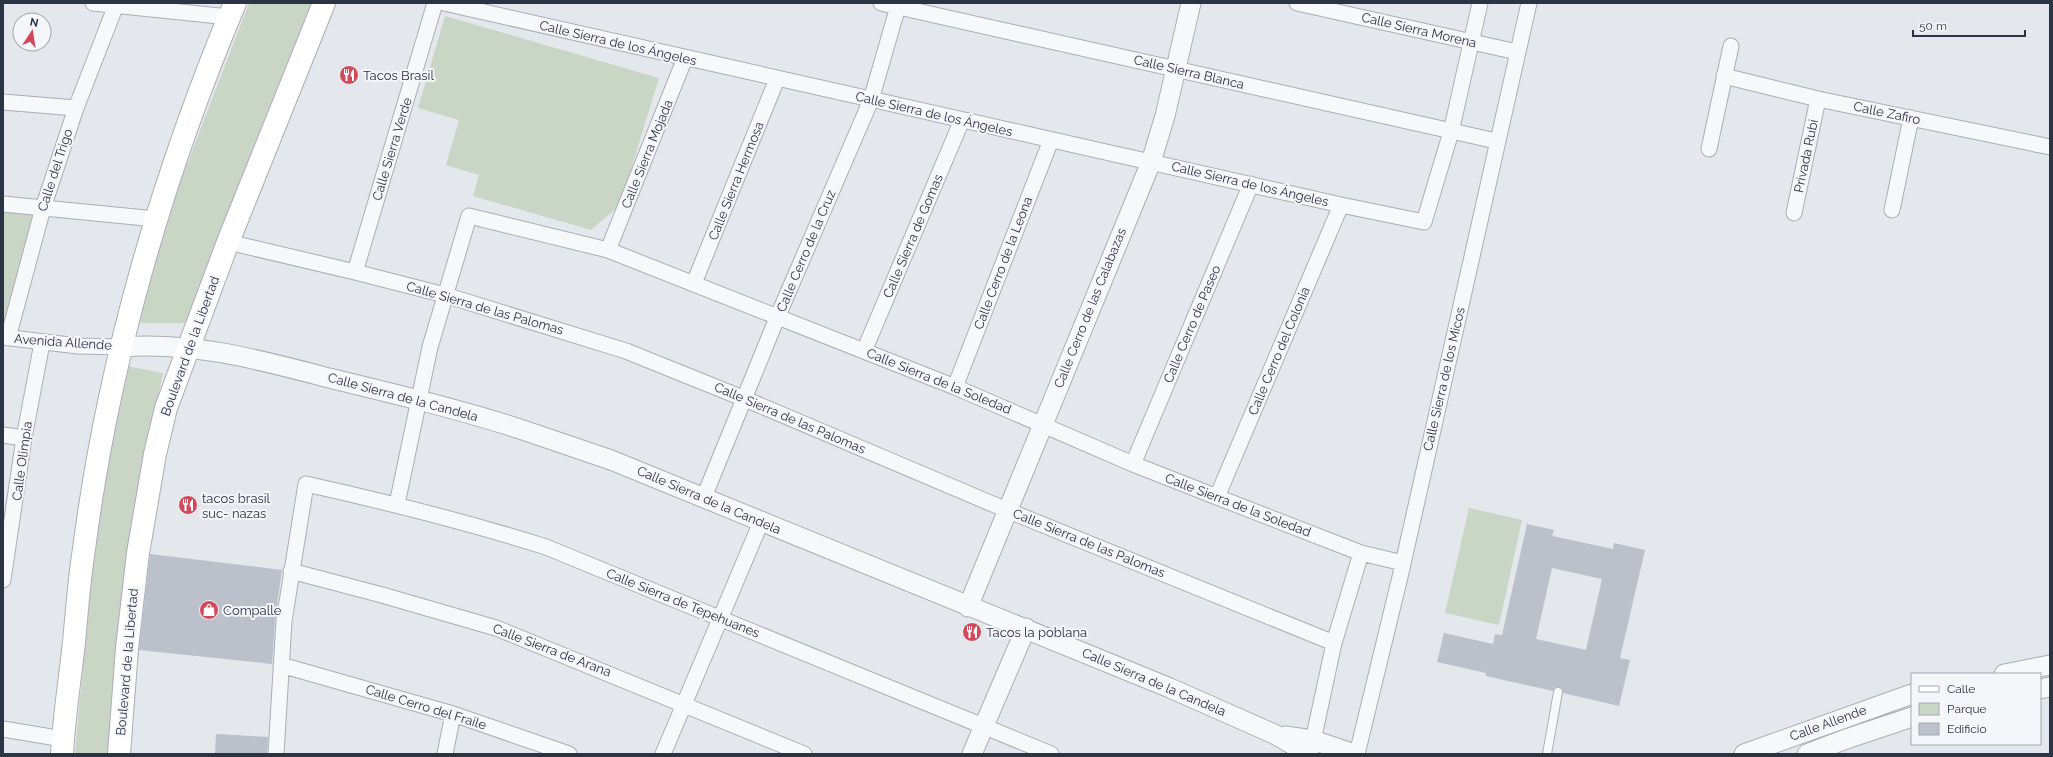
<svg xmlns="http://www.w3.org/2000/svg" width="2053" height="757" font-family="Raleway,sans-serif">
	<rect width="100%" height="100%" fill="#e4e7ec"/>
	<path fill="#c9d6c5" d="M249,3h67l-128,320h-49l6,-29 36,-114z
		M445,16l214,62 -39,127 -29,25 -118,-34 6,-21 -33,-10 13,-45 -41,-12z
		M3,209l34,3 -18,54 -14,61h-2z
		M126,366l37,7 -26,123 -26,258h-36l24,-265z
		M1469,508l53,12 -23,105 -54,-12z"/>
	<path fill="#bbc0ca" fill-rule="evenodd" d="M1527,524l27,6 -2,6 61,13 1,-6 31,7 -25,108 10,2 -11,46 -56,-13v-3l-4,-3h-3l-3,4 -67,-15v-3l-49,-11 7,-29 49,11 2,-10 7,1zM1552,568l50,11 -16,71 -50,-11z
		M150,554l132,16 -7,50 -3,44 -133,-14z
		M216,734l52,3 -1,17h-52z"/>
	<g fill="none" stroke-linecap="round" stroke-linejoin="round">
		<g stroke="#a9aeb7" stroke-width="10">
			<path id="service" d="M1547,754l11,-62"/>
		</g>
		<g stroke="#a9aeb7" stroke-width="17">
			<path id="minor" d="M93,3l136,14
				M444,3l897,202 83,17 27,-90 29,-129
				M881,3l615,138
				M1297,3l220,49
				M1724,76l94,23 232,48
				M3,102l73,6
				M1709,149l22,-103
				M3,204l153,15
				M1892,210l19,-92
				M1794,213l24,-114
				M228,242l127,30 90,23 181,56 119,48 264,112 325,132
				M608,250l77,-192
				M355,272l80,-269
				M694,283l83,-204
				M3,337l75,9 44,1
				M8,338l35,-130 33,-100 40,-103
				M864,351l98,-231
				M955,387l96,-247
				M3,435l21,3
				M1133,464l118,-280
				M704,497l73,-179 94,-218 28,-97
				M1217,497l124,-292
				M397,504l33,-157 39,-131 139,34 347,137 178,77 84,33 144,56 42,10
				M291,571l91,24 114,33 308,126
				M3,580l21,-142 18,-95
				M281,665l172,49 116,40
				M3,729l60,10
				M1311,750l23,-107 27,-90
				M276,754l8,-133 22,-137c81,18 161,38 240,63l505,207
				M445,754l8,-40
				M663,754l98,-232
				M1357,754l43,-177 129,-574"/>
		</g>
		<g stroke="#a9aeb7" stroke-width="21">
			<path id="tertiary" d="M122,347c71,-6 142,14 211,32 62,15 125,30 187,50 30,10 61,21 91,31l559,228 104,46 35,20
				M968,607l183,-445 14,-46 26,-113
				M2004,674l46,-9
				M2040,689l10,-2
				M1285,736l28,4 41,14
				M972,754l54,-126
				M1744,754l168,-60
				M1807,754l42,-16 63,-21"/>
		</g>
		<g stroke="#a9aeb7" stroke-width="24">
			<path id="secondary" d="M62,754c2,-37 8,-75 12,-112 3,-31 5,-62 10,-93 24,-186 78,-373 151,-546
				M119,754l8,-106 11,-95 17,-99 11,-46 62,-166 96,-239"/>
		</g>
		<use href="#service" stroke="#f7f8fa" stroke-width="8"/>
		<use href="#minor" stroke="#f7f8fa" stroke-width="15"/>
		<use href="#tertiary" stroke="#f7f8fa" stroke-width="19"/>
		<use href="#secondary" stroke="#fff" stroke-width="22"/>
	</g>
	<defs>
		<g id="restaurant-disc" transform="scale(1)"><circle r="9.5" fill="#d1495b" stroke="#f4f6f9"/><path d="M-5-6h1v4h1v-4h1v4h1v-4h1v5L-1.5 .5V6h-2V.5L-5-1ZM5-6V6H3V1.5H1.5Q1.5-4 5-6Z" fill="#fff"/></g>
		<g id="shop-disc" transform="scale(1)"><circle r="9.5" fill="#d1495b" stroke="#f4f6f9"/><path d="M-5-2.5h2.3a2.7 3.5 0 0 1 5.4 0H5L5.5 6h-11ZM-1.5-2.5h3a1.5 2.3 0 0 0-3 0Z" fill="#fff"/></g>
	</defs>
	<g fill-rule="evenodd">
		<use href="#restaurant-disc" x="349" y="75"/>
		<use href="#restaurant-disc" x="188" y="505"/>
		<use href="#shop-disc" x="209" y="610"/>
		<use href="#restaurant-disc" x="972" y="632"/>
	</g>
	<g text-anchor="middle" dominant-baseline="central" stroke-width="4" stroke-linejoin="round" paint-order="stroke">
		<g font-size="13" fill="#2b3445" stroke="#f4f6f9">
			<text transform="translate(1419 30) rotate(13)">Calle Sierra Morena</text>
			<text transform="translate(618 43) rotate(13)">Calle Sierra de los Ángeles</text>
			<text transform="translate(1189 72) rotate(13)">Calle Sierra Blanca</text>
			<text transform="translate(1887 113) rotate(12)">Calle Zafiro</text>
			<text transform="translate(934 114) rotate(13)">Calle Sierra de los Ángeles</text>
			<text transform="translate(392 149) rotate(-73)">Calle Sierra Verde</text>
			<text transform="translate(647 154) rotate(-68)">Calle Sierra Mojada</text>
			<text transform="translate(1806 156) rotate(-78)">Privada Rubi</text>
			<text transform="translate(55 170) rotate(-72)">Calle del Trigo</text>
			<text transform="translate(736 181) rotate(-68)">Calle Sierra Hermosa</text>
			<text transform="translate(1250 184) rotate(13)">Calle Sierra de los Ángeles</text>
			<text transform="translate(913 236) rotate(-67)">Calle Sierra de Gomas</text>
			<text transform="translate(806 251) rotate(-67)">Calle Cerro de la Cruz</text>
			<text transform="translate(1003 263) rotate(-69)">Calle Cerro de la Leona</text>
			<text transform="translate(485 308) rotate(16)">Calle Sierra de las Palomas</text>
			<text transform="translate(1090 308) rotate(-68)">Calle Cerro de las Calabazas</text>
			<text transform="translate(1192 324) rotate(-67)">Calle Cerro de Paseo</text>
			<text transform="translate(63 342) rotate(4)">Avenida Allende</text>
			<text transform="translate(190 346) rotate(-70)">Boulevard de la Libertad</text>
			<text transform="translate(1279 351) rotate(-67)">Calle Cerro del Colonia</text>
			<text transform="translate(1444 379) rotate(-77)">Calle Sierra de los Micos</text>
			<text transform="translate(939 381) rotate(22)">Calle Sierra de la Soledad</text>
			<text transform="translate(403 397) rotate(15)">Calle Sierra de la Candela</text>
			<text transform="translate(790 418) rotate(23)">Calle Sierra de las Palomas</text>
			<text transform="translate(22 461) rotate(-82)">Calle Olimpia</text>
			<text transform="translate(709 500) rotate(23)">Calle Sierra de la Candela</text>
			<text transform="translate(1238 505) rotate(21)">Calle Sierra de la Soledad</text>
			<text transform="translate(1089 543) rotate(22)">Calle Sierra de las Palomas</text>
			<text transform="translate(683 603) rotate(22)">Calle Sierra de Tepehuanes</text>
			<text transform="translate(552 650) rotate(21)">Calle Sierra de Arana</text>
			<text transform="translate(127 662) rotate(-85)">Boulevard de la Libertad</text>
			<text transform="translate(1154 682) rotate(23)">Calle Sierra de la Candela</text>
			<text transform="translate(426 707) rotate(17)">Calle Cerro del Fraile</text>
			<text transform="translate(1828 723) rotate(-20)">Calle Allende</text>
		</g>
		<g font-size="13" fill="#2b3445" stroke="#f4f6f9" text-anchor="start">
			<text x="363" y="75">Tacos Brasil</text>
			<text x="202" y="498">tacos brasil<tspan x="202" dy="15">suc- nazas</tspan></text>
			<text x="223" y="610">Compalle</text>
			<text x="986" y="632">Tacos la poblana</text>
		</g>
	</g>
	<rect width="2053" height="757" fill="none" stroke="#2b3445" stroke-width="8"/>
	<rect x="1911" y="673" width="130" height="72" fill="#f4f6f9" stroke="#a4a8b1"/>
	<rect x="1919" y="686" width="20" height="6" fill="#ffffff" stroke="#a4a8b1"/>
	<text x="1947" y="693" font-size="12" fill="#2b3445">Calle</text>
	<rect x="1919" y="703" width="20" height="12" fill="#c9d6c5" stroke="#a4a8b1"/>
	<text x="1947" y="713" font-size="12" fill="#2b3445">Parque</text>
	<rect x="1919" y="723" width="20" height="12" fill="#bbc0ca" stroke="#a4a8b1"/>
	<text x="1947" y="733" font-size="12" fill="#2b3445">Edificio</text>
	<g transform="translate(32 32) rotate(12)"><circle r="19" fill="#f4f6f9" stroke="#a4a8b1"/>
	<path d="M0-3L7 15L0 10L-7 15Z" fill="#d1495b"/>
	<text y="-6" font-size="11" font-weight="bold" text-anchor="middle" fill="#2b3445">N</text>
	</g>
	<path d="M1913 30v6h112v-6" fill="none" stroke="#2b3445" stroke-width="2"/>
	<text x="1919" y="30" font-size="12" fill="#2b3445" stroke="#f4f6f9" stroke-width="3" paint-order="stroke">50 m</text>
</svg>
